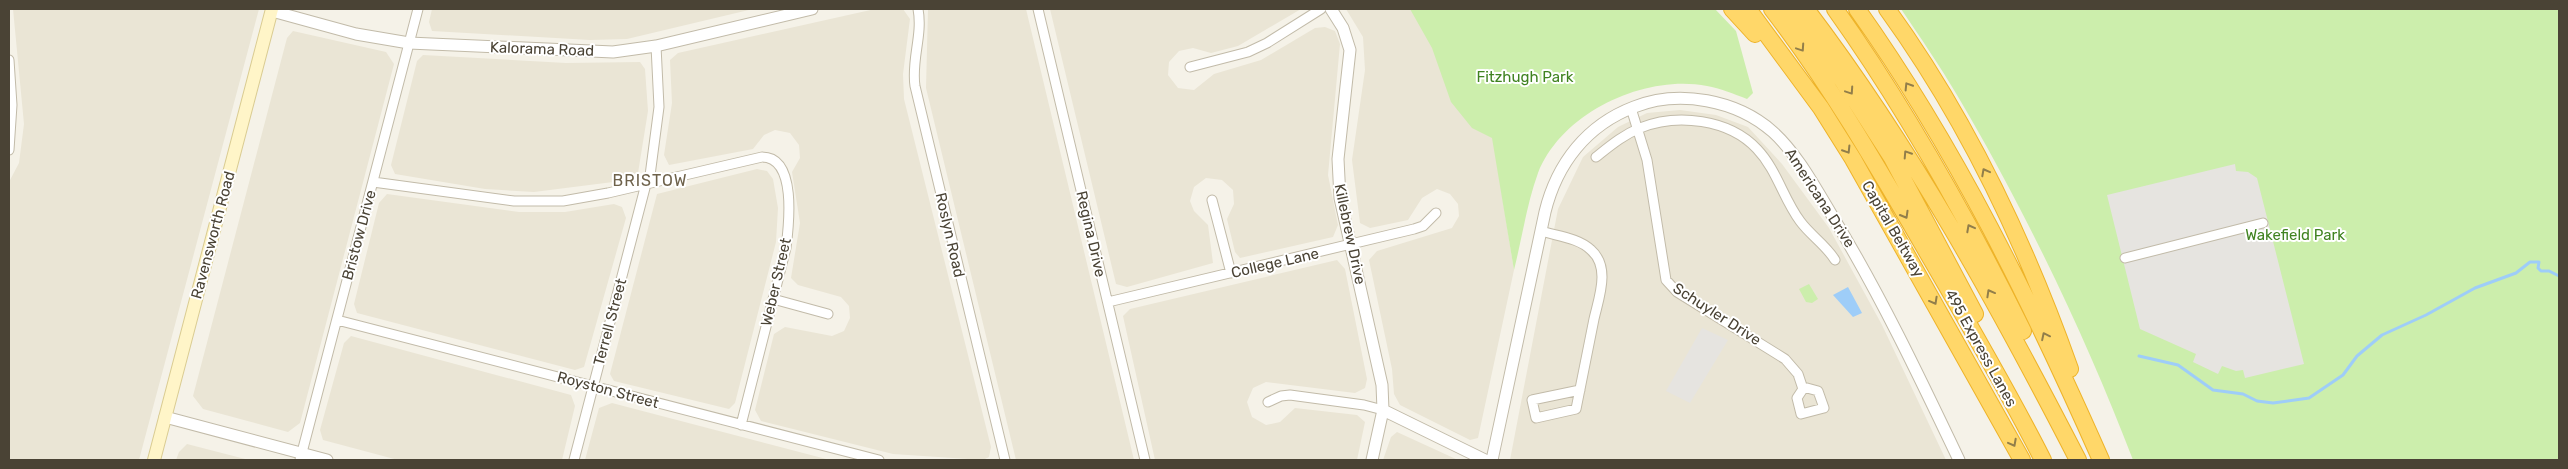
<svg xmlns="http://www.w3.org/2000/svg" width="2568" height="469" font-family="Rubik,sans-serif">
	<rect width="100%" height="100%" fill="#f5f2e8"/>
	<path fill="#eae5d5" d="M13,9h246l-120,451h-130v-278l10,-19 5,-39z
		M432,9h321l-126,30 -37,1 -158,-9 -3,-9z
		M875,9h28l7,10 -7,55 1,25 87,348 -2,10 -6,3 -90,-6 -132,-33 -6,-11 19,-76 11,-7 47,9 12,-5 6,-13 -1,-12 -8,-9 -43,-12 -7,-7 9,-55 -8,-51 8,-14 -1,-13 -9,-12 -15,-3 -11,5 -11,14 -84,16 -5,-10 8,-52 -2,-43 8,-7z
		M928,9h98l108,451h-118l-90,-372z
		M1050,9h251l-63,37 -27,7 -18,-5 -14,3 -10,11 -1,13 10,13 16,2 20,-16 47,-14 54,-32 10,-1 10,4 5,13 -12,131 10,50 -5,12 -93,21 -5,-6 -8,-33 7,-15 -1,-14 -11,-10 -16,-2 -12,9 -4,14 4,10 14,14 5,38 -86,24 -11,-3z
		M1346,9h67l80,129 21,132 -36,168 -8,2 -70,-35 -6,-11 -2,-25 -23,-109 8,-9 75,-23 7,-12 -1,-12 -8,-10 -13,-5 -15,9 -14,22 -38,8 -10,-5 -8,-63 13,-90 -2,-33z
		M293,31l93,21 8,12 -94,359 -12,9 -85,-23 -10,-13 94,-358z
		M423,55l143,8 74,-1 5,7 3,42 -10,62 -25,9 -79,10 -49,-3 -90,-15 -4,-9 26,-104z
		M1680,110l36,5 32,12 34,37 47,64 53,97 64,135h-436l48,-251 25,-52 35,-30 29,-14z
		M757,169l10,2 6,8 5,29 -2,34 -41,161 -6,6 -115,-28 -4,-7 47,-180z
		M387,194l132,18h46l49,-8 8,3 4,11 -42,149 -9,3 -218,-57 -3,-9 25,-101z
		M1337,260l8,9 22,110 -2,9 -10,5 -89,-11 -13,6 -6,14 5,15 14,8 14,-3 15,-14 62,7 8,7 -8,38h-202l-32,-144 7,-7z
		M351,336l220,59 4,11 -13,54h-164l-75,-20 -3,-10 24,-87z
		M612,403l218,57h-245l14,-52z
		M1397,432l61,28h-75l8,-23z
		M187,444l62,16h-73l3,-8z"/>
	<path fill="#cceeac" d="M1410,9h305l21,22 17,62 -6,6c-13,-5 -27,-11 -40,-13 -62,-12 -145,26 -169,87 -11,30 -16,65 -24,97l-22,-132 -20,-10 -21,-26 -19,-54z
		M1901,9h658v451h-426c-47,-123 -109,-252 -176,-365 -17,-29 -37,-58 -56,-86z
		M1809,284l9,15 -6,4 -6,-1 -7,-13z"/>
	<path fill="#e6e4e0" d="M2235,164l1,7 12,1 9,6 47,186 -59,14 -2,-8 -7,1 -14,-5 -4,8 -25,-12 3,-8 -56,-25 -33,-134z
		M1702,328l26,12 -38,63 -24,-12z"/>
	<path fill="#9ecdf8" d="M1848,287l14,26 -9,4 -20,-22z"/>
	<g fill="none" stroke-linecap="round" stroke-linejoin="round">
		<path stroke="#9ecdf8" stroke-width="3" d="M2139,356l39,9 35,25 30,4 14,7 16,2 36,-5 34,-23 14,-19 25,-21 44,-20 49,-27 41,-15 14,-11h9l-1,6 3,3h8l10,5"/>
		<g stroke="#c2bba9" stroke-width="11">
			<path id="minor" d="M918,9c5,26 -7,51 -3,77l90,374
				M1038,9l107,451
				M9,60l3,45 -3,45
				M1190,67l58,-15 19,-9 54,-34
				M1631,108l16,52 19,120 11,12 108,67 13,15 5,15
				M1596,157c14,-11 27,-22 44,-29 37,-15 89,-9 117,21 20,21 26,49 43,72 10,14 26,24 35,39
				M373,182l141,19h49l45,-8 154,-36c35,0 27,67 24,91l-45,177
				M649,183l10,-76 -3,-61
				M1212,200l19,73
				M1541,231c16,5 38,7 50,19 8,7 11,17 11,27 0,14 -5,29 -8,42 -6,30 -12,60 -18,90l-40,9 -4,-18 48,-10
				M2125,258l138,-35
				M773,299l55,15
				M1108,302l306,-73 9,-3 13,-13
				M337,320l542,140
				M1807,388l11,3 6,17 -23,6 -4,-16 6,-9z
				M1268,402l13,-6 9,-1 74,10 19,5
				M300,460l118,-451
				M574,460l72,-276"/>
		</g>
		<g stroke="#c2bba9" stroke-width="13">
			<path id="tertiary" d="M1331,9l12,19 7,22 -12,109 2,39 42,187 1,25 -11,50
				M272,11l84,23 53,9 204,9 43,-6 156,-37
				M1383,410l102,50
				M165,417l162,43
				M1492,460l53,-248c12,-49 42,-87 89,-105 45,-18 103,-7 139,25 24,22 40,52 57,80 49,80 89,164 129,248"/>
		</g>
		<g stroke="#dacc92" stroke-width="14">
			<path id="secondary" d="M154,460l118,-451"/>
		</g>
		<g stroke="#eeb329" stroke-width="18">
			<path id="motorway" d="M1732,9l23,25
				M1748,9l73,99 32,51 169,301
				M1772,9c57,74 104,155 151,236 41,71 83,142 120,215
				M1790,9l52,71 50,78 83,156
				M1806,9c107,141 191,294 272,451
				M1835,9c72,101 133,211 188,322
				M1857,9c99,139 175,295 244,451
				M1887,9c79,109 138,233 183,360"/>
		</g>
		<use href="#minor" stroke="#fff" stroke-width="9"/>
		<use href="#tertiary" stroke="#fff" stroke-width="11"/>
		<use href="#secondary" stroke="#fff5c8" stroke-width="12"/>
		<use href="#motorway" stroke="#ffd769" stroke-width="16"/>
	</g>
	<defs><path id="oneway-chevron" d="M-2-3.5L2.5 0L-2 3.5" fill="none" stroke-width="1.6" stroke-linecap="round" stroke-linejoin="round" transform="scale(1.25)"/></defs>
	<g stroke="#927e4a">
		<use href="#oneway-chevron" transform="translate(1801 48) rotate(56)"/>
		<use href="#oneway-chevron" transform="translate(1908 86) rotate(-122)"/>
		<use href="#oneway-chevron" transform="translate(1850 91) rotate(56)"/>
		<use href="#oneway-chevron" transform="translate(1847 150) rotate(58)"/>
		<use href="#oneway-chevron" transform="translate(1907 154) rotate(-123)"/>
		<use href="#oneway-chevron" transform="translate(1985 172) rotate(-118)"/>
		<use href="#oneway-chevron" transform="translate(1905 215) rotate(60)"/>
		<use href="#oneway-chevron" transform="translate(1970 228) rotate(-118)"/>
		<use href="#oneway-chevron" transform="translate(1990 293) rotate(-119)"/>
		<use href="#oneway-chevron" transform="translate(1934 301) rotate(61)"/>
		<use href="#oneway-chevron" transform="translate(2045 336) rotate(-116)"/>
		<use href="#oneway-chevron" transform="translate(2013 443) rotate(62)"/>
	</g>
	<g text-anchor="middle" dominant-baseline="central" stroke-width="4" stroke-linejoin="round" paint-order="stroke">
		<g font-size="15" fill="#4a4335" stroke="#fff">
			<text transform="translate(542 49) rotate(2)">Kalorama Road</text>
			<text transform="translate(1820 198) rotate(57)">Americana Drive</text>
			<text transform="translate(1893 229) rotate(60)">Capital Beltway</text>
			<text transform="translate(1091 234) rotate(77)">Regina Drive</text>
			<text transform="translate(1350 234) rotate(78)">Killebrew Drive</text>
			<text transform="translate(213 235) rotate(-75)">Ravensworth Road</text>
			<text transform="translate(359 235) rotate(-75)">Bristow Drive</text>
			<text transform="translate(950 235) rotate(77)">Roslyn Road</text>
			<text transform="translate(1275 263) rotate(-13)">College Lane</text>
			<text transform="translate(776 282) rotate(-77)">Weber Street</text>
			<text transform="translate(1717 314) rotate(33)">Schuyler Drive</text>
			<text transform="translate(610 322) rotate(-75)">Terrell Street</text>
			<text transform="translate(1981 348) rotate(61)">495 Express Lanes</text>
			<text transform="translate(608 390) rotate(15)">Royston Street</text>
		</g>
		<g font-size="15" fill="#408321" stroke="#fff">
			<text x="1525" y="77">Fitzhugh Park</text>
			<text x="2295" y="235">Wakefield Park</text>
		</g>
		<g font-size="16" letter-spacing="1" fill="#6e624b" stroke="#fff">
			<text x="650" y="180">BRISTOW</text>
		</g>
	</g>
	<rect width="2568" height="469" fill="none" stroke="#4a4335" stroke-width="20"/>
</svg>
